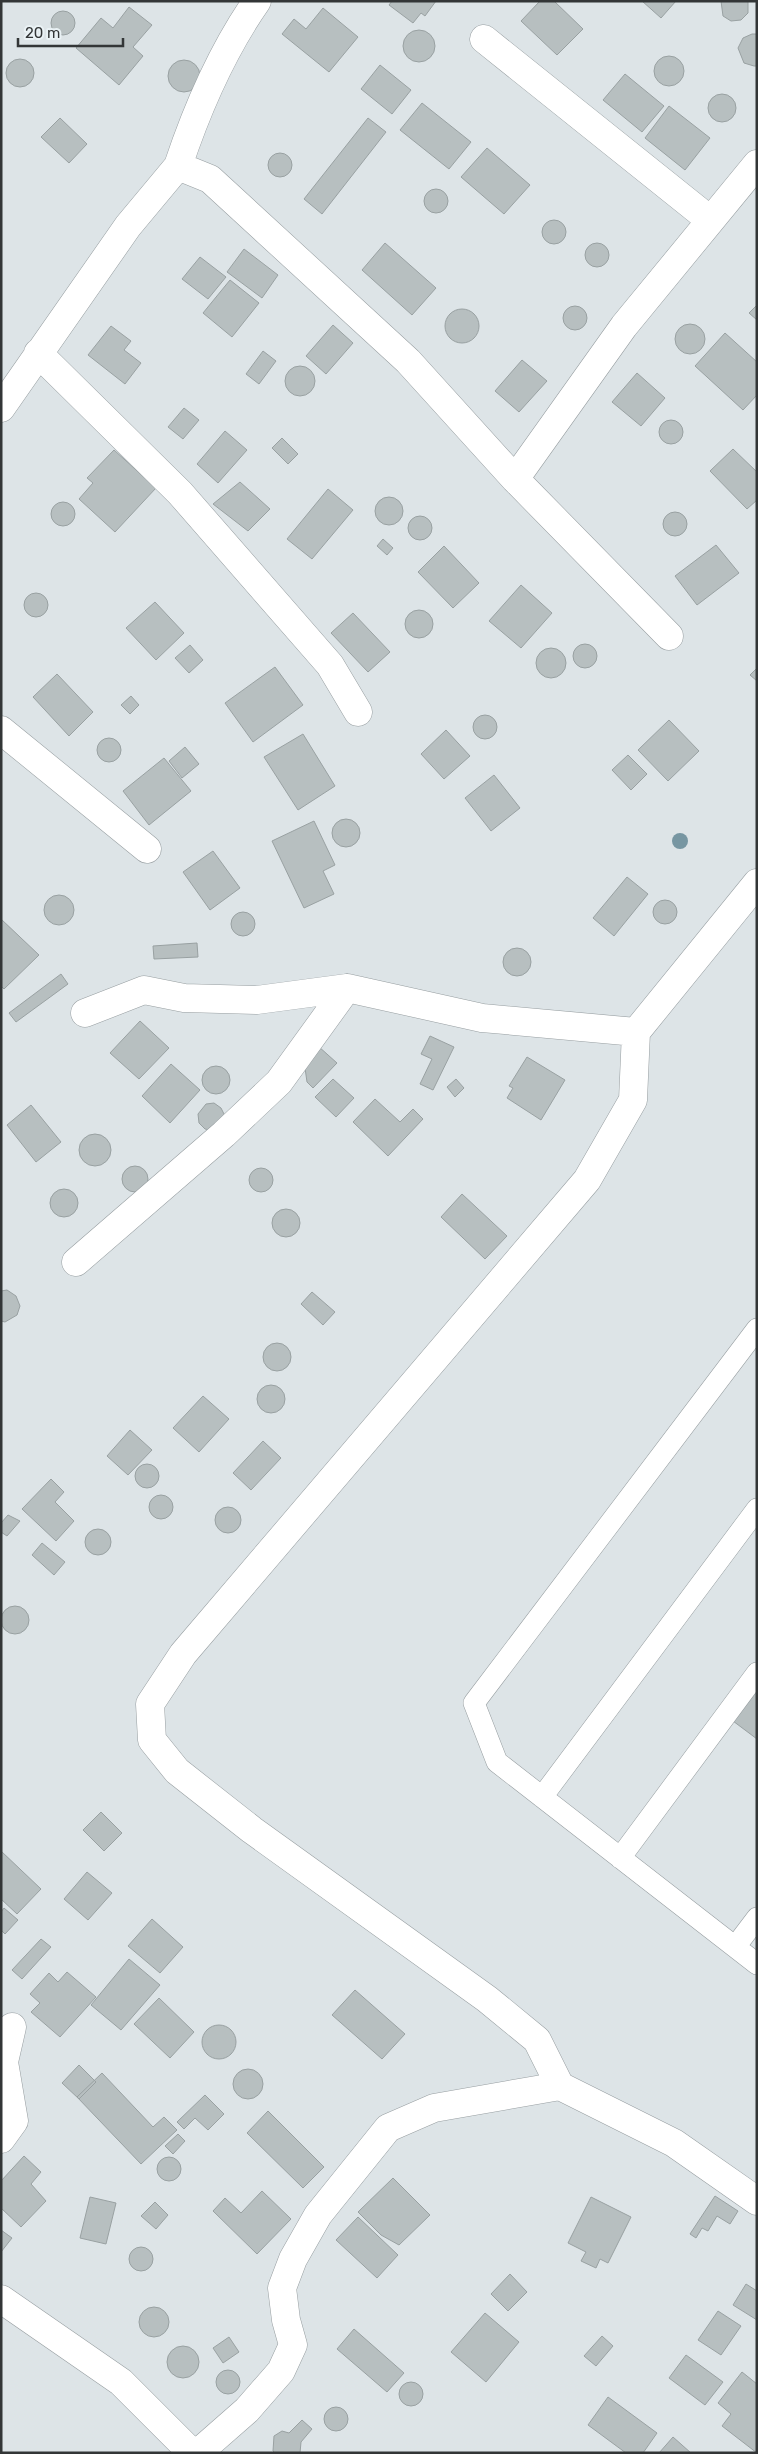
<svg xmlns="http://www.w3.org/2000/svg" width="758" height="2454" font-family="Rubik,sans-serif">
	<rect width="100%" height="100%" fill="#dde4e7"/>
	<path fill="#b7bfc0" stroke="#99a1a2" d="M392,1h44l-11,15 -4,-3 -8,10 -24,-18z
		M540,1h14l29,28 -26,26 -36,-34z
		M642,1h34l-15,17z
		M721,1h27v12l-7,7 -10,1 -8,-5z
		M129,7l23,18 -19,22 10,9 -24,29 -43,-37 25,-30 12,10z
		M323,8l35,29 -29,35 -47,-38 12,-15 12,10z
		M51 23a12 12 0 1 1 24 0a12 12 0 1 1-24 0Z
		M403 46a16 16 0 1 1 32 0a16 16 0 1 1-32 0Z
		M752,34h5v32h-3l-10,-3 -6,-15 5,-10z
		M654 71a15 15 0 1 1 30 0a15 15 0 1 1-30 0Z
		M6 73a14 14 0 1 1 28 0a14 14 0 1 1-28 0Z
		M168 76a16 16 0 1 1 32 0a16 16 0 1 1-32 0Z
		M380,65l31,25 -19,24 -31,-25z
		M625,74l39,32 -22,26 -39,-32z
		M708 108a14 14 0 1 1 28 0a14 14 0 1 1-28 0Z
		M422,103l49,39 -22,27 -49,-39z
		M669,106l41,32 -25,32 -40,-32z
		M60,118l27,26 -18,19 -28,-26z
		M368,118l18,14 -64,82 -18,-15z
		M487,148l43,37 -26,29 -43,-37z
		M268 165a12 12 0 1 1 24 0a12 12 0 1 1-24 0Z
		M424 201a12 12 0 1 1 24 0a12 12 0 1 1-24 0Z
		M542 232a12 12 0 1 1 24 0a12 12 0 1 1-24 0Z
		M585 255a12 12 0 1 1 24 0a12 12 0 1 1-24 0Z
		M385,243l51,45 -24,27 -50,-45z
		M244,249l34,26 -16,23 -35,-26z
		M200,257l26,20 -18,22 -26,-20z
		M230,280l29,23 -27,34 -29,-24z
		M757,305v15l-8,-7z
		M563 318a12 12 0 1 1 24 0a12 12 0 1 1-24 0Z
		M445 326a17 17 0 1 1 34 0a17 17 0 1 1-34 0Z
		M675 339a15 15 0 1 1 30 0a15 15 0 1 1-30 0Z
		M333,325l20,18 -27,31 -20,-18z
		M111,326l20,15 -7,9 17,13 -16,21 -37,-29z
		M725,333l32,29v33l-14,15 -48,-44z
		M263,351l13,10 -17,23 -13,-10z
		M522,360l25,21 -28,31 -24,-21z
		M285 381a15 15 0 1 1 30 0a15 15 0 1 1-30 0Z
		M637,373l28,25 -24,28 -29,-24z
		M184,408l15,12 -16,19 -15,-12z
		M659 432a12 12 0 1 1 24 0a12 12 0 1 1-24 0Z
		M225,431l22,19 -29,33 -21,-19z
		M282,438l16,16 -10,10 -16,-16z
		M733,449l24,23v28l-10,9 -37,-38z
		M114,450l42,38 -41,44 -36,-33 14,-16 -6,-5z
		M240,482l30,27 -22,22 -35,-27z
		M328,489l25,21 -41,49 -25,-20z
		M375 511a14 14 0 1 1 28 0a14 14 0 1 1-28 0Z
		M51 514a12 12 0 1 1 24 0a12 12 0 1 1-24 0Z
		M663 524a12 12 0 1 1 24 0a12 12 0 1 1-24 0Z
		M408 528a12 12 0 1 1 24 0a12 12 0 1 1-24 0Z
		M383,539l10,9 -6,7 -10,-9z
		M716,545l23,28 -42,32 -22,-29z
		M444,546l35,37 -26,25 -35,-36z
		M521,585l31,28 -31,35 -32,-27z
		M24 605a12 12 0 1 1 24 0a12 12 0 1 1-24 0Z
		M155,602l29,31 -28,27 -30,-32z
		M405 624a14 14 0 1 1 28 0a14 14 0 1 1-28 0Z
		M353,613l37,39 -22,20 -37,-39z
		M573 656a12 12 0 1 1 24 0a12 12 0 1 1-24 0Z
		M190,645l13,15 -14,13 -14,-15z
		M536 663a15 15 0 1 1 30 0a15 15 0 1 1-30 0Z
		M275,667l28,38 -50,37 -28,-39z
		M757,668v13l-7,-6z
		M57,674l36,38 -24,24 -36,-39z
		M131,696l8,9 -9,9 -9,-9z
		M473 727a12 12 0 1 1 24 0a12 12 0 1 1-24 0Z
		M669,720l30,31 -31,30 -30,-31z
		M446,730l24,26 -26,23 -23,-25z
		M303,734l32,52 -37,24 -34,-53z
		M97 750a12 12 0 1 1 24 0a12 12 0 1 1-24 0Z
		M185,747l14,17 -17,14 -13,-17z
		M628,755l19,19 -16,16 -19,-20z
		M164,758l27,33 -42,34 -26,-34z
		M494,775l26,33 -29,23 -26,-33z
		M332 833a14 14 0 1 1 28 0a14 14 0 1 1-28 0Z
		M314,821l21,44 -12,6 11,23 -30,14 -32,-67z
		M213,851l27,37 -30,22 -27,-38z
		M627,877l21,17 -34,42 -21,-18z
		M44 910a15 15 0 1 1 30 0a15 15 0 1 1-30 0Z
		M653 912a12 12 0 1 1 24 0a12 12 0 1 1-24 0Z
		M231 924a12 12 0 1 1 24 0a12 12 0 1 1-24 0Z
		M1,919l38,36 -35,34 -3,-3z
		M197,943l1,14 -44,2 -1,-13z
		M503 962a14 14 0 1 1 28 0a14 14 0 1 1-28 0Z
		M61,974l7,10 -52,38 -7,-9z
		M140,1021l29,27 -30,31 -29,-26z
		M430,1036l24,11 -21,43 -13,-6 12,-25 -11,-5z
		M318,1046l19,17 -24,25 -6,-6 -3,-21z
		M527,1057l38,23 -24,40 -34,-22 6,-10 -4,-2z
		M171,1064l29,26 -30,33 -28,-27z
		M202 1080a14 14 0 1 1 28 0a14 14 0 1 1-28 0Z
		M333,1079l21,19 -18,19 -21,-20z
		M456,1079l8,9 -9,9 -8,-10z
		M375,1099l25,23 13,-13 10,10 -35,37 -35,-34z
		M214,1103l7,5 4,8 -15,14 -5,-1 -6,-6 -1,-9 8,-10z
		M31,1105l30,37 -25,20 -29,-37z
		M79 1150a16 16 0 1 1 32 0a16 16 0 1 1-32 0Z
		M122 1179a13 13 0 1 1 26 0a13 13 0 1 1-26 0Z
		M249 1180a12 12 0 1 1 24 0a12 12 0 1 1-24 0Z
		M50 1203a14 14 0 1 1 28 0a14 14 0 1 1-28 0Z
		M462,1194l45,42 -22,23 -44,-42z
		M272 1223a14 14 0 1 1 28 0a14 14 0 1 1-28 0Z
		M7,1290l9,6 4,10 -3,9 -12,7 -4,-1v-30z
		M312,1292l23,20 -12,13 -22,-21z
		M263 1357a14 14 0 1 1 28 0a14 14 0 1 1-28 0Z
		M257 1399a14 14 0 1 1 28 0a14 14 0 1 1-28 0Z
		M203,1396l26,23 -30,33 -26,-24z
		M130,1430l22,20 -24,25 -21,-19z
		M263,1441l18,17 -30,32 -18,-17z
		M135 1476a12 12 0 1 1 24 0a12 12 0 1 1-24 0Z
		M51,1479l13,13 -9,10 19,19 -18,20 -34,-32z
		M149 1507a12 12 0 1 1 24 0a12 12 0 1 1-24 0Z
		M215 1520a13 13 0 1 1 26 0a13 13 0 1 1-26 0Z
		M8,1515l12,6 -13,15 -6,-4v-9z
		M85 1542a13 13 0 1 1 26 0a13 13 0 1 1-26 0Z
		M42,1543l23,19 -11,13 -22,-20z
		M1 1620a14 14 0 1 1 28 0a14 14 0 1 1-28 0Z
		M757,1689v50l-24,-18z
		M101,1812l21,21 -18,18 -21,-21z
		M1,1851l40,38 -24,25 -16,-15z
		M87,1872l25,21 -24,27 -24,-21z
		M4,1908l14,12 -13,14 -4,-4v-18z
		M152,1919l31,28 -23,26 -32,-27z
		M41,1939l10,8 -29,32 -10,-9z
		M129,1959l31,26 -39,45 -30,-25z
		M67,1972l29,25 -36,40 -29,-25 9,-9 -10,-9 19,-21 9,9z
		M355,1990l50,44 -23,25 -50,-44z
		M159,1998l35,34 -24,26 -36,-34z
		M202 2042a17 17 0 1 1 34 0a17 17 0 1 1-34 0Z
		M79,2065l17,17 -17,17 -17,-16z
		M233 2084a15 15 0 1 1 30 0a15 15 0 1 1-30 0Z
		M102,2073l51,54 11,-10 13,13 -36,34 -64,-67z
		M205,2095l19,19 -16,16 -13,-12 -11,11 -7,-7z
		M268,2111l56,56 -21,21 -56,-55z
		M178,2134l7,7 -12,13 -8,-8z
		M24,2156l17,16 -10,12 15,17 -25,26 -20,-19v-27z
		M157 2169a12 12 0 1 1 24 0a12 12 0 1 1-24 0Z
		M393,2178l37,37 -31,30 -18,-10 -23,-23z
		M262,2191l29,28 -34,35 -44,-43 12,-13 16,15z
		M715,2196l23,15 -8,13 -13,-8 -9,15 -6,-3 -6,10 -6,-4z
		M90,2197l26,6 -10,41 -26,-6z
		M591,2197l40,20 -23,46 -8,-4 -4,9 -15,-7 5,-9 -18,-9z
		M155,2202l13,13 -12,14 -15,-13z
		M358,2217l40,38 -21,23 -41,-38z
		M1,2230l11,8 -11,14z
		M129 2259a12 12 0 1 1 24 0a12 12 0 1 1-24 0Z
		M510,2274l17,18 -19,19 -17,-17z
		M746,2284l11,7v29l-24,-15z
		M139 2322a15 15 0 1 1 30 0a15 15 0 1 1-30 0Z
		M718,2311l23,15 -20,29 -23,-15z
		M485,2313l34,29 -33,40 -35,-30z
		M354,2329l50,44 -17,19 -50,-43z
		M602,2336l11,10 -17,20 -12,-10z
		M229,2337l10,15 -16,11 -10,-15z
		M167 2362a16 16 0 1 1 32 0a16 16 0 1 1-32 0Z
		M686,2355l37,27 -18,23 -36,-27z
		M216 2382a12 12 0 1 1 24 0a12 12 0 1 1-24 0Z
		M742,2372l15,12v69l-35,-27 9,-12 -13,-11z
		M399 2394a12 12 0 1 1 24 0a12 12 0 1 1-24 0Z
		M608,2397l49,36 -14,20h-17l-38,-28z
		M324 2419a12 12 0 1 1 24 0a12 12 0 1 1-24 0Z
		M302,2420l10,9 -11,13 -1,11h-25l-2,-2 1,-15 8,-5 7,2z
		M673,2437l18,16h-32z"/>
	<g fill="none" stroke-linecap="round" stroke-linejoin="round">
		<g stroke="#979ea1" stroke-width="22">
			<path id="service" d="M757,1329l-283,374 23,59 260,202
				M542,1797l215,-288
				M620,1858l137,-185
				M735,1947l22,-29"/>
		</g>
		<g stroke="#979ea1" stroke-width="29">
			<path id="minor" d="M484,39l226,181
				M178,166c19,-57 44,-115 79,-165
				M38,353l142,140 150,172 28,47
				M1,408l127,-182 50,-60 32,13 198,182 107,118 109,-153 133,-162
				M515,479l154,157
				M1,730l146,119
				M85,1013l59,-23 40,8 73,2 90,-12 135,30 154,14 121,-149
				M76,1262l148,-128 55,-52 68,-94
				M560,2086l-23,-46 -50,-41 -235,-169 -75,-59 -25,-31 -2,-36 33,-50 404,-474 46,-80 3,-68
				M1,2139l13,-18 -10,-59 8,-35
				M1,2299l120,83 71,71
				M198,2453l49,-43 34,-39 12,-26 -7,-25 -4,-32 11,-29 25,-44 70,-87 46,-20 126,-22 114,57 83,58"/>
		</g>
		<use href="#service" stroke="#fff" stroke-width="21"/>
		<use href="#minor" stroke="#fff" stroke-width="28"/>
	</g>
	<circle fill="#7796a2" cx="680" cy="841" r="8"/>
	<rect width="758" height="2454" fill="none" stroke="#333637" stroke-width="5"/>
	<path d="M18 38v8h105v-8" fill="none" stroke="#333637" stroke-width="2.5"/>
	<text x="25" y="38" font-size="15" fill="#333637" stroke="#eaf2f5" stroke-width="4" paint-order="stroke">20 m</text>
</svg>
